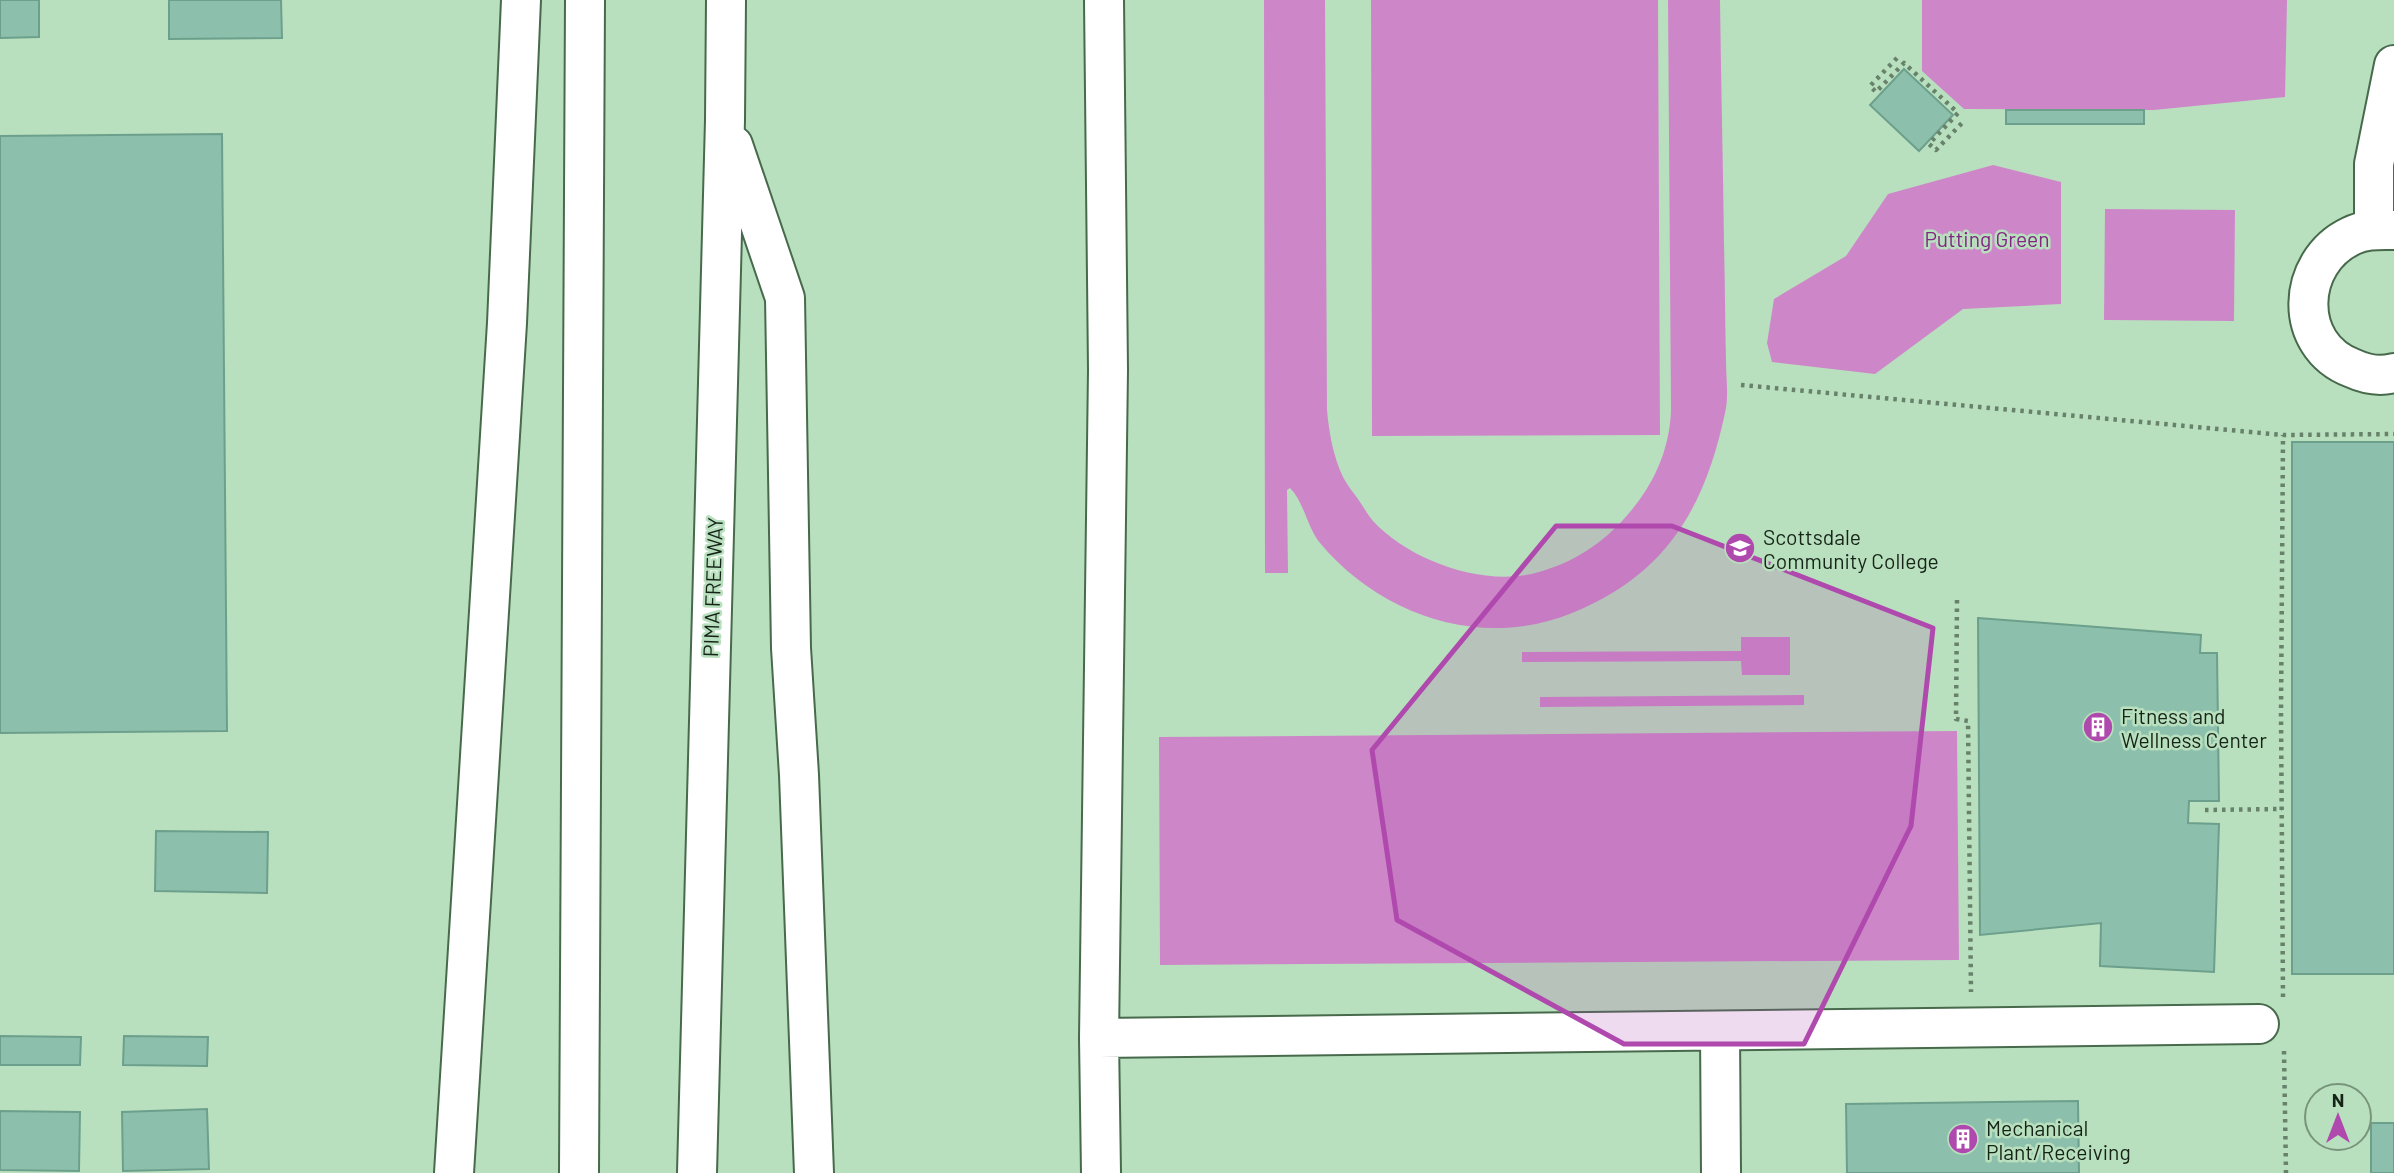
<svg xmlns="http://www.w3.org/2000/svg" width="2394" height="1173" font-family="Barlow,sans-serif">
	<rect width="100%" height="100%" fill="#b9e0be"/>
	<path fill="#cd87c9" d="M1264,0h61l2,410c2,22 6,46 16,67 4,8 10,15 15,22 5,7 9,15 15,22 37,40 112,67 166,51 43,-12 76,-38 101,-73 19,-26 30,-57 31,-89l-3,-410h52c1,81 3,162 4,244 1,38 1,77 2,116 0,17 3,37 -1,53 -20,95 -59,162 -153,200 -90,37 -191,3 -252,-70 -13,-16 -16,-41 -30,-55l-3,2 1,83h-23z
		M1371,0h287l2,435 -288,1z
		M1922,0h365l-2,97 -131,13 -190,-1 -42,-38z
		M1993,165l68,17v122l-98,5 -88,65 -103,-12 -5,-19 7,-44 72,-43 42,-62z
		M2105,209l130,1 -1,111 -130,-1z
		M1741,637h49v38h-48l-1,-14 -219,1v-10l219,-1z
		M1804,695v10l-264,2v-10z
		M1957,731l2,229 -799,5 -1,-228z"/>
	<path fill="#8cc0ac" stroke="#6da08c" stroke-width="2" d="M0,0h39v37l-39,1z
		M169,0h112l1,38 -113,1z
		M1904,69l49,46 -34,36 -49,-46z
		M2006,110h138v14h-138z
		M222,134l5,597 -227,2v-597z
		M2292,442h102v532h-102z
		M1978,618l223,17 -1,18h17l2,148h-30l-1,22 31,1 -5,148 -114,-6 1,-43 -121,12z
		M156,831l112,1 -1,61 -112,-2z
		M0,1036l81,1 -1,28h-80z
		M124,1036l84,1 -1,29 -84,-1z
		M2078,1101l1,72h-232l-1,-69z
		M207,1109l2,60 -86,2 -1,-59z
		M0,1111l80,1 -1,59 -79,-1z
		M2371,1123h23v50h-23z"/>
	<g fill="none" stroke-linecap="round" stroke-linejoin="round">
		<g stroke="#476a4c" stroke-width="42">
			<path id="minor" d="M2374,229v-65l20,-99
				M2394,230c-15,0 -29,-1 -43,6 -55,26 -59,109 1,132 13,6 28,9 42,5
				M1720,1031l1,142
				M1099,1038l1160,-14
				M1101,1173l-2,-135 9,-668 -4,-370"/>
		</g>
		<g stroke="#476a4c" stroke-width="42">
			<path id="highway" d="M733,145l52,153 6,350 8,127 15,398
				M454,1173l53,-850 14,-323
				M579,1173l6,-1173
				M697,1173l28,-1053 1,-120"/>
		</g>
		<path stroke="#67816a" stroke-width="4.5" stroke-dasharray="3.5 5" stroke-linecap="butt" d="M1897,58l-27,28 6,6 28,-29 54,50 -29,31 7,6 26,-27
			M1741,385l542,50 111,-1
			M1957,600l-1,119 12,2 3,271
			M2205,810l77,-1
			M2283,997l-2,-284 2,-278
			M2284,1051l2,122"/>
		<use href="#minor" stroke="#fff" stroke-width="38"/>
		<use href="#highway" stroke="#fff" stroke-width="38"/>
	</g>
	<path fill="#af49ad" fill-opacity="0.2" stroke="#af49ad" stroke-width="5" stroke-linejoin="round" d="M1556,526h116l261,102 -22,198 -107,218h-180l-227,-124 -25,-170z"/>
	<defs>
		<g id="university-disc" transform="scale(1.575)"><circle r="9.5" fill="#af49ad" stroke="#b9e0be"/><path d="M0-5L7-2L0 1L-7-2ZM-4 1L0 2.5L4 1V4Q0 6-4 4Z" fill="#fff"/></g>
		<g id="building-disc" transform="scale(1.575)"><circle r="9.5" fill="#af49ad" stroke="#b9e0be"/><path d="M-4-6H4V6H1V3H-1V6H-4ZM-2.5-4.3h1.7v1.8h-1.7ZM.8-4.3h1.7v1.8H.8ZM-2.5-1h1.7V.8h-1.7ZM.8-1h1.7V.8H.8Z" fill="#fff"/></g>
	</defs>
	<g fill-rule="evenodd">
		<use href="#university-disc" x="1740" y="548"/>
		<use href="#building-disc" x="2098" y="727"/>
		<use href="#building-disc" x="1963" y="1139"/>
	</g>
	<g text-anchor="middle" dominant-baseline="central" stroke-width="5" stroke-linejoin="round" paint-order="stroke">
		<g font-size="21" fill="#842583" stroke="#b9e0be">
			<text x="1987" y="238">Putting Green</text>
		</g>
		<g font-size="21" fill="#162418" stroke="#b9e0be" text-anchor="start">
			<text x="1763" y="536">Scottsdale<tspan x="1763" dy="24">Community College</tspan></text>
			<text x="2121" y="715">Fitness and<tspan x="2121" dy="24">Wellness Center</tspan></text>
			<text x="1986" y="1127">Mechanical<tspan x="1986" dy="24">Plant/Receiving</tspan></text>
		</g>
		<g font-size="21" fill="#162418" stroke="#b9e0be">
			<text transform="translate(712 587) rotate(-88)">PIMA FREEWAY</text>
		</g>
	</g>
	<g transform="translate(2338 1117)"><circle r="33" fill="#b9e0be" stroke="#78957c" stroke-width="2"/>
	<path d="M0-5L12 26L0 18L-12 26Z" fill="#af49ad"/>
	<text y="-10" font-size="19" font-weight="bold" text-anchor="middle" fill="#162418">N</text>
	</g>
</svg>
